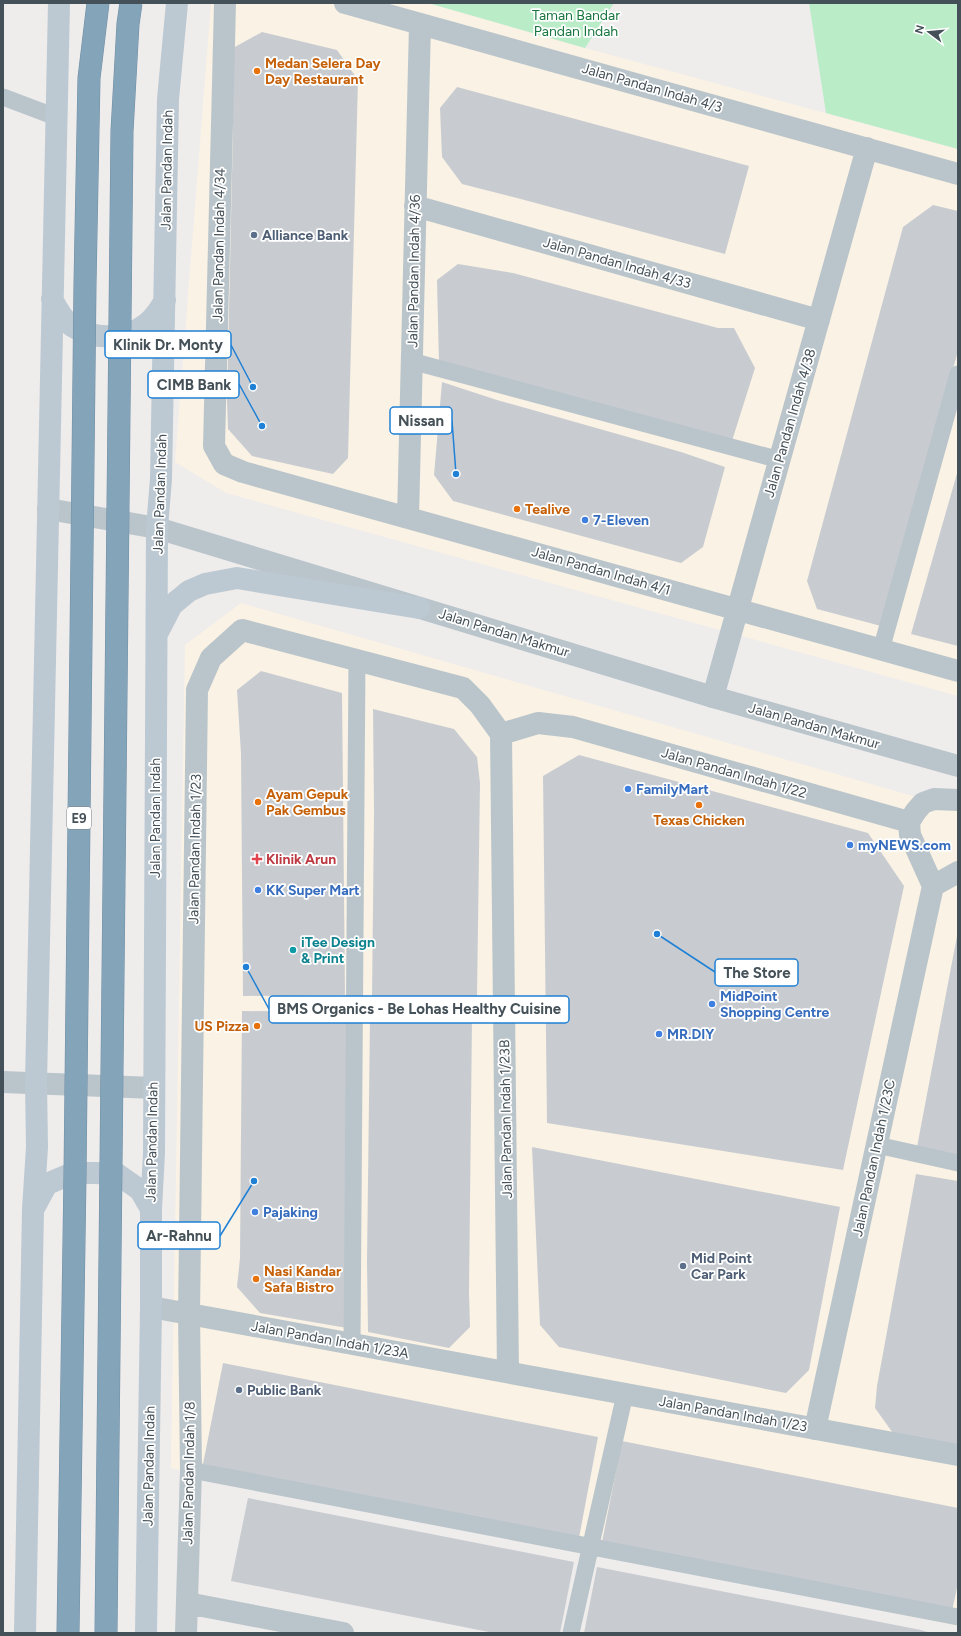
<svg xmlns="http://www.w3.org/2000/svg" width="961" height="1636" font-family="Figtree,sans-serif">
	<rect width="100%" height="100%" fill="#efecec"/>
	<path fill="#faf2e4" d="M211,3h217l157,45 373,101v547l-732,-203 -51,-31z
		M241,603l717,206v817l-787,-158 14,-823z"/>
	<path fill="#baecc8" d="M428,3h186l-29,45z
		M809,3h149v146l-132,-36z"/>
	<path fill="#c8ccd1" d="M262,32l75,18 21,30 -10,378 -15,16 -81,-18 -24,-27 -1,-28 6,-271v-82z
		M457,87l292,79 -24,88 -208,-56 -55,-14 -20,-27 -2,-49z
		M933,205l25,6v140l-77,275 -64,-17 -10,-28 96,-354z
		M458,264l55,9 205,55h16l21,40 -24,76 -292,-80 -2,-84z
		M442,382l55,18 184,52 44,15 -22,80 -22,16 -228,-62 -19,-26z
		M958,470v176l-47,-12z
		M261,671l81,22 3,302 -102,1 -2,-242 -4,-64z
		M373,709l81,20 23,28 3,26 -3,213h-105l2,-184z
		M579,755l289,78 36,53 -61,284 -296,-47 -4,-347z
		M957,936h1v219l-41,-8z
		M242,1011l105,1v316l-87,-15 -23,-26 3,-29z
		M370,1019h102l-3,273 1,35 -21,21 -81,-16 -1,-71z
		M532,1147l308,60 -31,163 -23,23 -227,-46 -19,-22z
		M916,1174l42,7v265l-63,-10 -20,-28 2,-22z
		M223,1363l375,74 -19,101 -376,-74z
		M622,1441l336,67v75l-6,28 -350,-69z
		M248,1498l326,64 -14,71h-66l-263,-52z
		M597,1567l324,63 10,3h-347z"/>
	<g fill="none" stroke-linecap="round" stroke-linejoin="round">
		<path stroke="#bac5cb" stroke-width="17" d="M3,97l53,20
			M411,361l369,99
			M881,650l77,-276
			M877,1145l81,18
			M352,1343l5,-683
			M191,1470l767,147
			M571,1633l54,-239"/>
		<path stroke="#bac5cb" stroke-width="22" d="M225,3l-11,443 10,18 19,8 715,199
			M345,3l613,171
			M415,206l404,114
			M408,518l12,-494
			M713,697l154,-549
			M501,734l37,-11 35,4 336,95
			M933,886l25,-14
			M151,1307l807,148
			M815,1429l118,-543 -23,-51 -1,-13 7,-11 7,-8 11,-4 24,1
			M187,1603l156,30
			M186,1633l5,-163 -2,-156 8,-624 14,-32 31,-28 221,58 17,17 21,29 7,638"/>
		<path stroke="#bac5cb" stroke-width="22" d="M48,509l109,19 556,169 245,69
			M3,1082l151,6"/>
		<path stroke="#bcc9d2" stroke-width="22" d="M52,299c5,10 11,21 20,27 21,14 54,14 74,-2 8,-6 14,-15 19,-24
			M158,632l14,-27 17,-14 16,-7 32,-6 182,30
			M34,1208l13,-24 26,-11h22l22,1 23,16 11,19
			M25,1633l8,-424 4,-62 -1,-64 23,-1080
			M146,1633l5,-326v-98l3,-56 3,-625 4,-49 7,-380 9,-96"/>
		<g stroke="#708fa5" stroke-width="23" stroke-linecap="butt">
			<path id="motorway-bridge" d="M68,1633l7,-458 10,-891 4,-206 9,-75
				M106,1633l16,-1502 6,-107 3,-21"/>
		</g>
		<use href="#motorway-bridge" stroke="#84a4ba" stroke-width="22"/>
	</g>
	<g fill="#e8710a" stroke="#fff" stroke-width="1.5">
		<circle cx="257" cy="71" r="4"/>
		<circle cx="517" cy="509" r="4"/>
		<circle cx="258" cy="802" r="4"/>
		<circle cx="699" cy="805" r="4"/>
		<circle cx="257" cy="1026" r="4"/>
		<circle cx="256" cy="1279" r="4"/>
	</g>
	<g fill="#5c6f8a" stroke="#fff" stroke-width="1.5">
		<circle cx="254" cy="235" r="4"/>
		<circle cx="683" cy="1266" r="4"/>
		<circle cx="239" cy="1390" r="4"/>
	</g>
	<g fill="#3f7fe0" stroke="#fff" stroke-width="1.5">
		<circle cx="585" cy="520" r="4"/>
		<circle cx="628" cy="789" r="4"/>
		<circle cx="850" cy="845" r="4"/>
		<circle cx="258" cy="890" r="4"/>
		<circle cx="712" cy="1004" r="4"/>
		<circle cx="659" cy="1034" r="4"/>
		<circle cx="255" cy="1212" r="4"/>
	</g>
	<path fill="#e0444e" stroke="#fff" stroke-width="1.5" d="M255 853h4v4h4v4h-4v4h-4v-4h-4v-4h4z"/>
	<circle fill="#0f9aa8" stroke="#fff" stroke-width="1.5" cx="293" cy="950" r="4"/>
	<g text-anchor="middle" dominant-baseline="central" stroke-width="3.5" stroke-linejoin="round" paint-order="stroke">
		<rect fill="#fff" stroke="#7d858a" stroke-width="1" x="67" y="807" width="24" height="22" rx="3"/>
		<g font-size="13" font-weight="bold" fill="#455158">
			<text x="79" y="818">E9</text>
		</g>
		<g font-size="14" fill="#19763e" stroke="#fff">
			<text x="576" y="15">Taman Bandar<tspan x="576" dy="16">Pandan Indah</tspan></text>
		</g>
		<g font-size="14" font-weight="bold" fill="#c56008" stroke="#fff" text-anchor="start">
			<text x="265" y="63">Medan Selera Day<tspan x="265" dy="16">Day Restaurant</tspan></text>
			<text x="525" y="509">Tealive</text>
			<text x="266" y="794">Ayam Gepuk<tspan x="266" dy="16">Pak Gembus</tspan></text>
			<text x="699" y="820" text-anchor="middle">Texas Chicken</text>
			<text x="249" y="1026" text-anchor="end">US Pizza</text>
			<text x="264" y="1271">Nasi Kandar<tspan x="264" dy="16">Safa Bistro</tspan></text>
		</g>
		<g font-size="14" fill="#455158" stroke="#fff">
			<text transform="translate(652 88) rotate(16)">Jalan Pandan Indah 4/3</text>
			<text transform="translate(167 170) rotate(-89)">Jalan Pandan Indah</text>
			<text transform="translate(219 245) rotate(-89)">Jalan Pandan Indah 4/34</text>
			<text transform="translate(617 263) rotate(16)">Jalan Pandan Indah 4/33</text>
			<text transform="translate(414 271) rotate(-89)">Jalan Pandan Indah 4/36</text>
			<text transform="translate(790 423) rotate(-74)">Jalan Pandan Indah 4/38</text>
			<text transform="translate(160 494) rotate(-88)">Jalan Pandan Indah</text>
			<text transform="translate(601 571) rotate(16)">Jalan Pandan Indah 4/1</text>
			<text transform="translate(504 633) rotate(17)">Jalan Pandan Makmur</text>
			<text transform="translate(814 726) rotate(16)">Jalan Pandan Makmur</text>
			<text transform="translate(734 773) rotate(16)">Jalan Pandan Indah 1/22</text>
			<text transform="translate(155 818) rotate(-90)">Jalan Pandan Indah</text>
			<text transform="translate(195 849) rotate(-89)">Jalan Pandan Indah 1/23</text>
			<text transform="translate(506 1119) rotate(-91)">Jalan Pandan Indah 1/23B</text>
			<text transform="translate(152 1142) rotate(-89)">Jalan Pandan Indah</text>
			<text transform="translate(874 1158) rotate(-78)">Jalan Pandan Indah 1/23C</text>
			<text transform="translate(330 1340) rotate(10)">Jalan Pandan Indah 1/23A</text>
			<text transform="translate(733 1414) rotate(10)">Jalan Pandan Indah 1/23</text>
			<text transform="translate(149 1466) rotate(-89)">Jalan Pandan Indah</text>
			<text transform="translate(189 1473) rotate(-89)">Jalan Pandan Indah 1/8</text>
		</g>
		<g font-size="14" font-weight="bold" fill="#4e5e75" stroke="#fff" text-anchor="start">
			<text x="262" y="235">Alliance Bank</text>
			<text x="691" y="1258">Mid Point<tspan x="691" dy="16">Car Park</tspan></text>
			<text x="247" y="1390">Public Bank</text>
		</g>
		<g font-size="14" font-weight="bold" fill="#366cbe" stroke="#fff" text-anchor="start">
			<text x="593" y="520">7-Eleven</text>
			<text x="636" y="789">FamilyMart</text>
			<text x="858" y="845">myNEWS.com</text>
			<text x="266" y="890">KK Super Mart</text>
			<text x="720" y="996">MidPoint<tspan x="720" dy="16">Shopping Centre</tspan></text>
			<text x="667" y="1034">MR.DIY</text>
			<text x="263" y="1212">Pajaking</text>
		</g>
		<g font-size="14" font-weight="bold" fill="#be3a42" stroke="#fff" text-anchor="start">
			<text x="266" y="859">Klinik Arun</text>
		</g>
		<g font-size="14" font-weight="bold" fill="#0d838f" stroke="#fff" text-anchor="start">
			<text x="301" y="942">iTee Design<tspan x="301" dy="16">&amp; Print</tspan></text>
		</g>
	</g>
	<path fill="none" stroke="#1f80d5" stroke-width="1.5" d="M253 387L231 345M262 426L239 384M456 474L452 421M657 934L715 972M246 967L269 1009M254 1181L220 1236"/>
	<g fill="#1f80d5" stroke="#fff" stroke-width="1.5">
		<circle cx="253" cy="387" r="4"/>
		<circle cx="262" cy="426" r="4"/>
		<circle cx="456" cy="474" r="4"/>
		<circle cx="657" cy="934" r="4"/>
		<circle cx="246" cy="967" r="4"/>
		<circle cx="254" cy="1181" r="4"/>
	</g>
	<g fill="#fff" stroke="#1f80d5" stroke-width="1.5">
		<rect x="105" y="331" width="126" height="27" rx="4"/>
		<rect x="148" y="371" width="91" height="27" rx="4"/>
		<rect x="390" y="407" width="62" height="27" rx="4"/>
		<rect x="715" y="959" width="83" height="27" rx="4"/>
		<rect x="269" y="996" width="300" height="27" rx="4"/>
		<rect x="138" y="1222" width="82" height="27" rx="4"/>
	</g>
	<g font-size="15" text-anchor="middle" font-weight="bold" fill="#455158">
		<text x="168" y="350">Klinik Dr. Monty</text>
		<text x="194" y="390">CIMB Bank</text>
		<text x="421" y="426">Nissan</text>
		<text x="757" y="978">The Store</text>
		<text x="419" y="1014">BMS Organics - Be Lohas Healthy Cuisine</text>
		<text x="179" y="1241">Ar-Rahnu</text>
	</g>
	<rect width="961" height="1636" fill="none" stroke="#455158" stroke-width="8"/>
	<g transform="translate(929 32) rotate(286)" stroke="#ffffff" stroke-width="3" paint-order="stroke">
	<path d="M0-3L7 15L0 10L-7 15Z" fill="#455158"/>
	<text y="-6" font-size="11" font-weight="bold" text-anchor="middle" fill="#455158">N</text>
	</g>
</svg>
